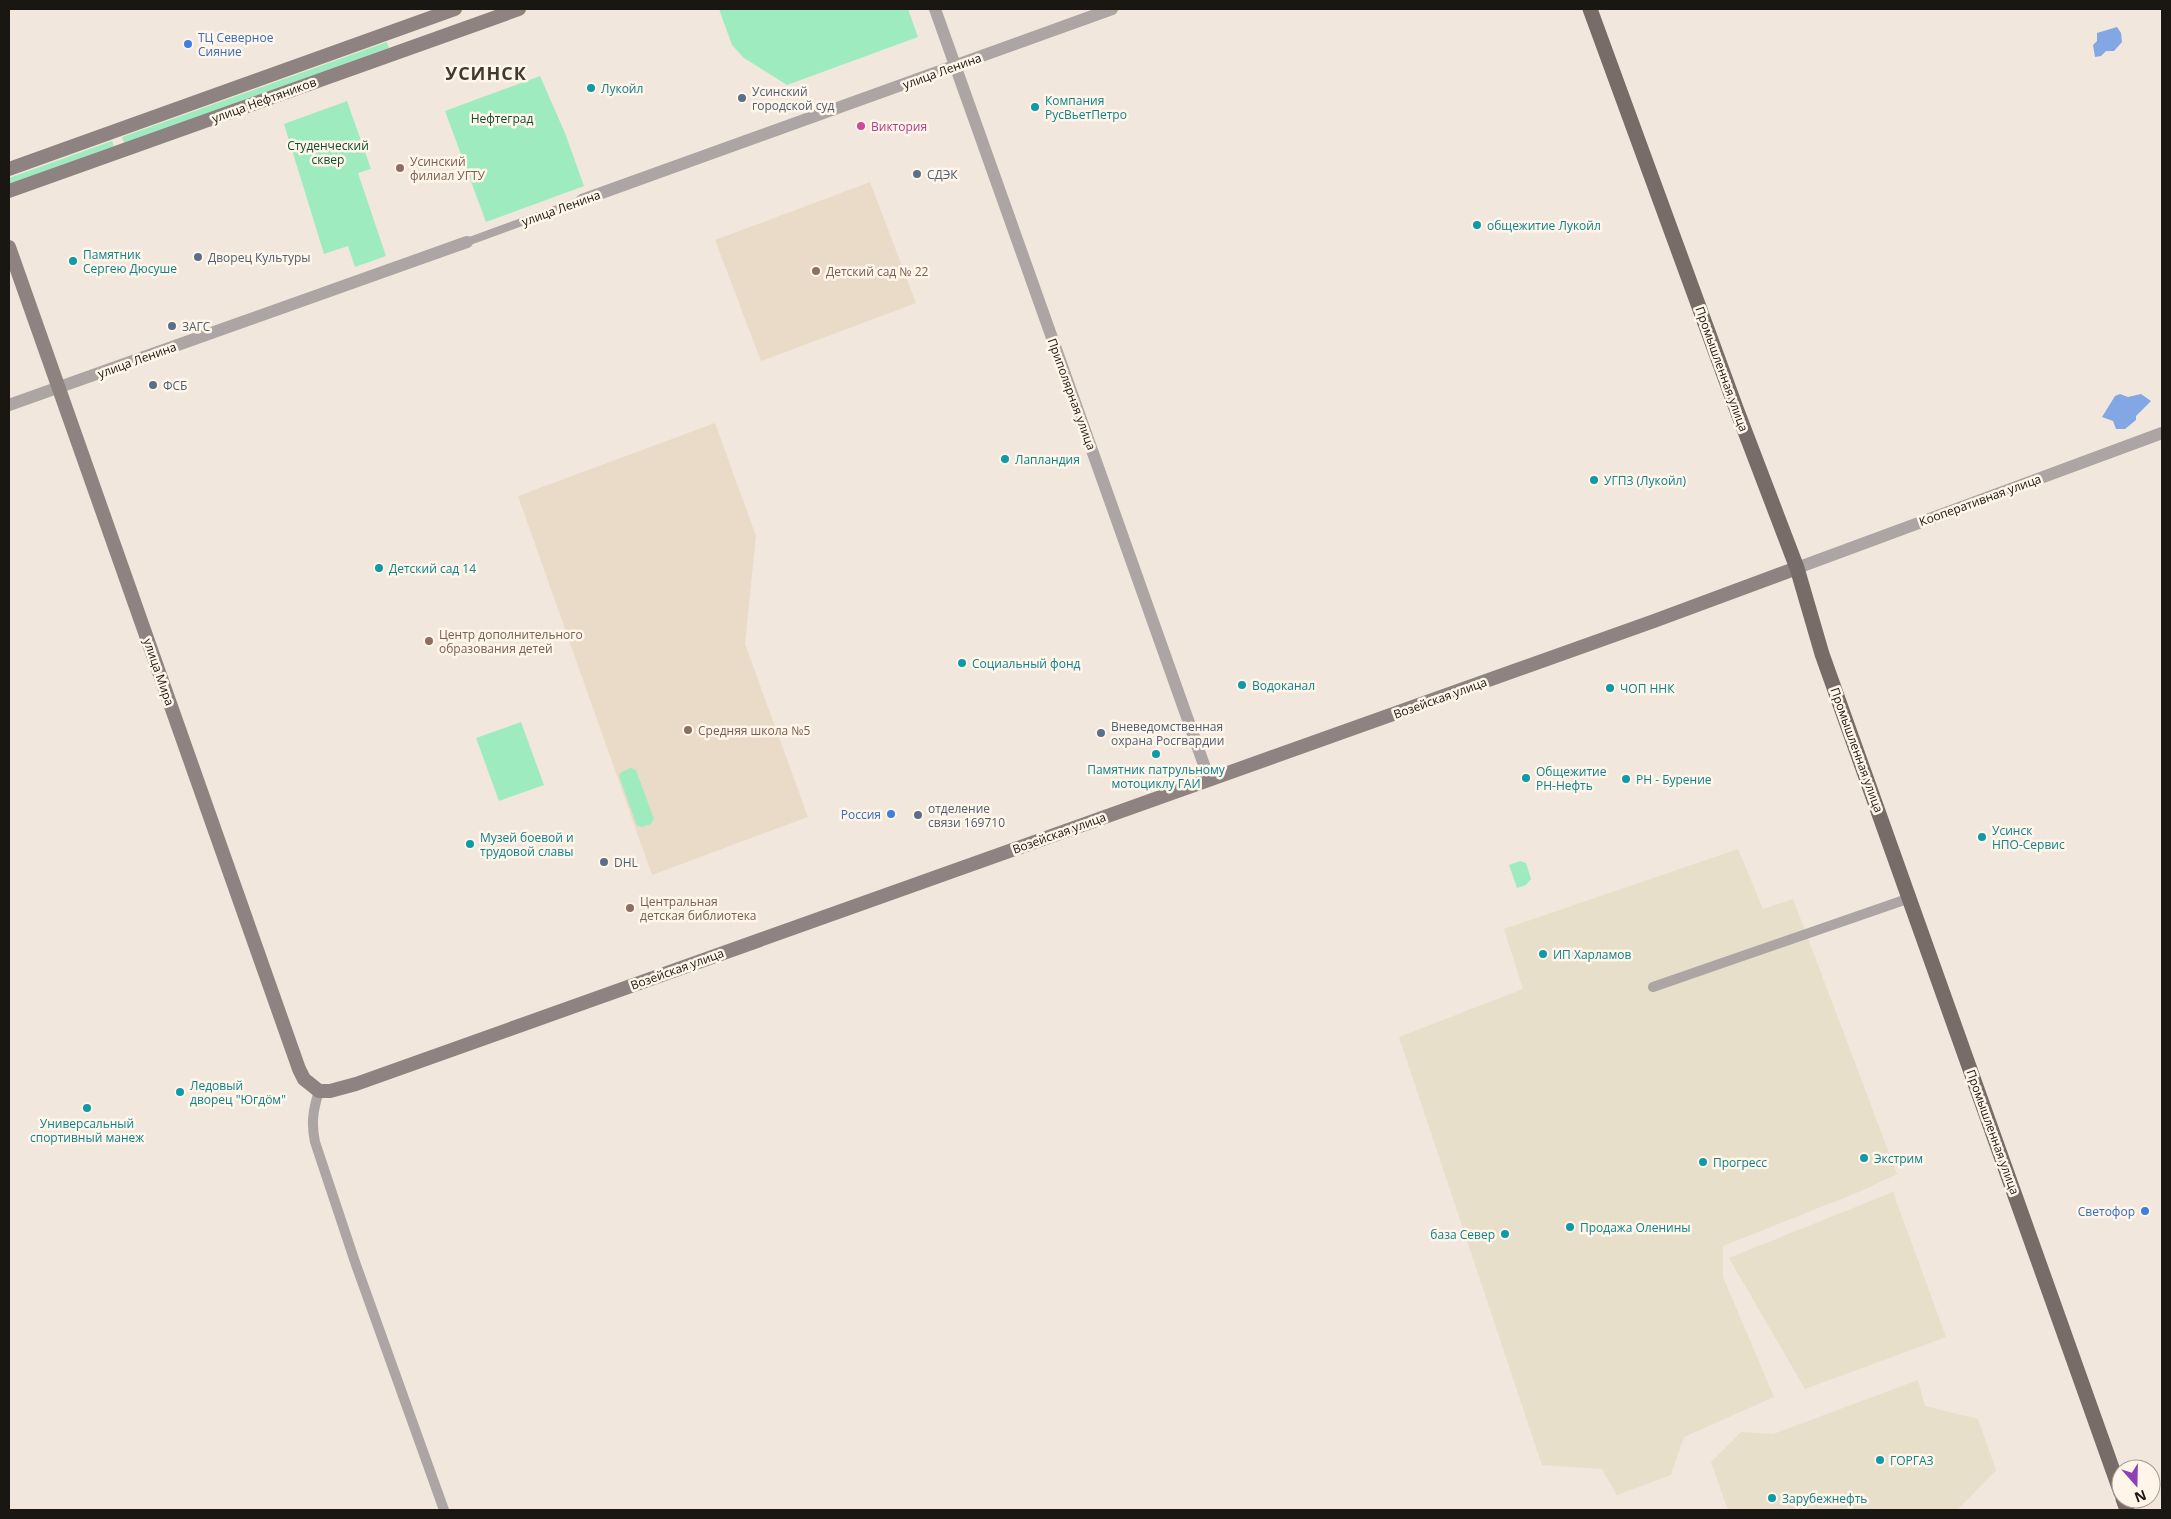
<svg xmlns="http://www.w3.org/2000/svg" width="2171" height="1519" font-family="'Open Sans',sans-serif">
	<rect width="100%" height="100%" fill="#f1e7dc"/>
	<path fill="#e7dfc9" d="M1738,849l25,60 30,-10 104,275 -36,17 -138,55v31l51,120 -90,40 -13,38 -54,20 -15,-26 -60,-4 -143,-428 124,-48 -19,-60z
		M1893,1192l53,145 -141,52 -76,-131z
		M1918,1380l7,26 53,13 18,51 -37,38 1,2h-232l-17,-48 30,-30 32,2z"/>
	<path fill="#eadbc9" d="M870,182l46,121 -155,58 -46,-121z
		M715,423l41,113 -11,108 63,173 -156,58 -134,-379z"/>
	<path fill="#9febc0" d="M719,9h189l10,28 -131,48 -43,-27 -12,-13z
		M387,42l2,6 -265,95 -2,-6z
		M540,76l25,57 19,53 -98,36 -41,-111z
		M347,101l24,68 -13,4 28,83 -31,11 -7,-21 -24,8 -40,-130z
		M112,141l2,5 -105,38v-6z
		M521,722l23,63 -45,16 -23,-63z
		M631,768l5,2 18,49 -3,5 -9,3 -5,-1 -18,-50 2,-4z
		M1520,861l6,2 5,16 -5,6 -9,3 -8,-23z"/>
	<path fill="#83a7e5" d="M2117,27l4,6 1,9 -8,9h-8l-5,5 -6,1 -2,-12 4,-4v-8z
		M2120,394l8,3 13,-3 10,7 -15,15v4l-11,9h-9l-3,-8 -11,-4 13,-21z"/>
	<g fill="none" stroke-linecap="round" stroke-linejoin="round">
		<path stroke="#aca5a3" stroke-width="8" d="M467,242l115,-42"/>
		<path stroke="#aca5a3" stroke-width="10" d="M1653,987l257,-89
			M319,1091c-6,19 -8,32 -4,51l40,120 89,248"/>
		<path stroke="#aca5a3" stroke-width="12" d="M935,9l274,770
			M582,200l530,-191
			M9,405l458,-163
			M1797,568l365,-135"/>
		<path stroke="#8e8381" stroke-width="14" d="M9,169l446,-160
			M9,191l510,-182
			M9,247l290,822 5,10 15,12h11l26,-7 1298,-463 143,-53"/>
		<path stroke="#786c69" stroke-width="15" d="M1590,9l146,399 61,160 25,86 299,839
			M2123,1499l4,11"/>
	</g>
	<g fill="#3f7fe0" stroke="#fff5e9" stroke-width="2">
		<circle cx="188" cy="44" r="5"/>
		<circle cx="891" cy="814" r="5"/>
		<circle cx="2145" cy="1211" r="5"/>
	</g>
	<g fill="#0f9aa8" stroke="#fff5e9" stroke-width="2">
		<circle cx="591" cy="88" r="5"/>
		<circle cx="1035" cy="107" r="5"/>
		<circle cx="1477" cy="225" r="5"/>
		<circle cx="73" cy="261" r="5"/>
		<circle cx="1005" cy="459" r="5"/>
		<circle cx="1594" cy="480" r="5"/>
		<circle cx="379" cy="568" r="5"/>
		<circle cx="962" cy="663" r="5"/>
		<circle cx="1242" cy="685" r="5"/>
		<circle cx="1610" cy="688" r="5"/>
		<circle cx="1156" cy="754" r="5"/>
		<circle cx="1526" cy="778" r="5"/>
		<circle cx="1626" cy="779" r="5"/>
		<circle cx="1982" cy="837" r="5"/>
		<circle cx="470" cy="844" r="5"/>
		<circle cx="1543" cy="954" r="5"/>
		<circle cx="180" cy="1092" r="5"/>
		<circle cx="87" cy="1108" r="5"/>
		<circle cx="1864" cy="1158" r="5"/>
		<circle cx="1703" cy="1162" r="5"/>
		<circle cx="1570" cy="1227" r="5"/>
		<circle cx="1505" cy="1234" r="5"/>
		<circle cx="1880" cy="1460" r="5"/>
		<circle cx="1772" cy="1498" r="5"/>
	</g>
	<g fill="#5c6f8a" stroke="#fff5e9" stroke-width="2">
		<circle cx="742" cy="98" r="5"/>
		<circle cx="917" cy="174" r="5"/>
		<circle cx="198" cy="257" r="5"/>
		<circle cx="172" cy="326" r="5"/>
		<circle cx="153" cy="385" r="5"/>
		<circle cx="1101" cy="733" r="5"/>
		<circle cx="918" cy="815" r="5"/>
		<circle cx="604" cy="862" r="5"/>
	</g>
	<circle fill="#d1479c" stroke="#fff5e9" stroke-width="2" cx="861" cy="126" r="5"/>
	<g fill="#8d6e63" stroke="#fff5e9" stroke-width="2">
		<circle cx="400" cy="168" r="5"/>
		<circle cx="816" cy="271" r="5"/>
		<circle cx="429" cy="641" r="5"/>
		<circle cx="688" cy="730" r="5"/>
		<circle cx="630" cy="908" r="5"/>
	</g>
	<g text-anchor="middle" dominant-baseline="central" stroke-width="5" stroke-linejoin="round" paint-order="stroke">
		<g font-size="12" fill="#366cbe" stroke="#fff5e9" text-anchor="end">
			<text x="198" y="37" text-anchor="start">ТЦ Северное<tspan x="198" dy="14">Сияние</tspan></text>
			<text x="881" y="814">Россия</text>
			<text x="2135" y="1211">Светофор</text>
		</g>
		<g font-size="12" fill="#1a1612" stroke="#fff5e9">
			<text transform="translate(942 71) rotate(-20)">улица Ленина</text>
			<text transform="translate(264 100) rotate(-20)">улица Нефтяников</text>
			<text transform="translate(561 208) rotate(-20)">улица Ленина</text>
			<text transform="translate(137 360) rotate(-20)">улица Ленина</text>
			<text transform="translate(1722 369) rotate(70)">Промышленная улица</text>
			<text transform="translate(1072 394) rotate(70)">Приполярная улица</text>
			<text transform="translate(1980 500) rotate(-20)">Кооперативная улица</text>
			<text transform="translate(159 672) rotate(71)">улица Мира</text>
			<text transform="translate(1440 698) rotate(-20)">Возейская улица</text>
			<text transform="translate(1857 750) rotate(70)">Промышленная улица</text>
			<text transform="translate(1059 833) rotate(-20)">Возейская улица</text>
			<text transform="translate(677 969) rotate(-20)">Возейская улица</text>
			<text transform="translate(1993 1132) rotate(70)">Промышленная улица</text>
		</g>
		<g font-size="12" fill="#0d838f" stroke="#fff5e9" text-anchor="start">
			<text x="601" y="88">Лукойл</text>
			<text x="1045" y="100">Компания<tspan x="1045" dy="14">РусВьетПетро</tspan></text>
			<text x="1487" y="225">общежитие Лукойл</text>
			<text x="83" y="254">Памятник<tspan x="83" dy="14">Сергею Дюсуше</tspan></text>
			<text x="1015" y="459">Лапландия</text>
			<text x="1604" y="480">УГПЗ (Лукойл)</text>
			<text x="389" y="568">Детский сад 14</text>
			<text x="972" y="663">Социальный фонд</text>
			<text x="1252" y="685">Водоканал</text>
			<text x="1620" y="688">ЧОП ННК</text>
			<text x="1156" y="769" text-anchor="middle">Памятник патрульному<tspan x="1156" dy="14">мотоциклу ГАИ</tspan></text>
			<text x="1536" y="771">Общежитие<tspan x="1536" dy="14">РН-Нефть</tspan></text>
			<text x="1636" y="779">РН - Бурение</text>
			<text x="1992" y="830">Усинск<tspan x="1992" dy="14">НПО-Сервис</tspan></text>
			<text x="480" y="837">Музей боевой и<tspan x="480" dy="14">трудовой славы</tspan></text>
			<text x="1553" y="954">ИП Харламов</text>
			<text x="190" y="1085">Ледовый<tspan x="190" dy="14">дворец "Югдӧм"</tspan></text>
			<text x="87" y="1123" text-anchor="middle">Универсальный<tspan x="87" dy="14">спортивный манеж</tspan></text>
			<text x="1874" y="1158">Экстрим</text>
			<text x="1713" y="1162">Прогресс</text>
			<text x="1580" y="1227">Продажа Оленины</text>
			<text x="1495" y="1234" text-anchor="end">база Север</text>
			<text x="1890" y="1460">ГОРГАЗ</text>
			<text x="1782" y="1498">Зарубежнефть</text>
		</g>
		<g font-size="12" fill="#4e5e75" stroke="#fff5e9" text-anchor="start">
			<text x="752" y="91">Усинский<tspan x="752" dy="14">городской суд</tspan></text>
			<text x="927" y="174">СДЭК</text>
			<text x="208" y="257">Дворец Культуры</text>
			<text x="182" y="326">ЗАГС</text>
			<text x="163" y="385">ФСБ</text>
			<text x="1111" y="726">Вневедомственная<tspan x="1111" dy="14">охрана Росгвардии</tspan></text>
			<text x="928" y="808">отделение<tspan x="928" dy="14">связи 169710</tspan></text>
			<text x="614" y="862">DHL</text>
		</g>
		<g font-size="12" fill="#0f4d32" stroke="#fff5e9">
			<text x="502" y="118">Нефтеград</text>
			<text x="328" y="145">Студенческий<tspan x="328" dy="14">сквер</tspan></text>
		</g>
		<g font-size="12" fill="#b23c85" stroke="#fff5e9" text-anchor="start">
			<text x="871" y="126">Виктория</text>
		</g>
		<g font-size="12" fill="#785e54" stroke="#fff5e9" text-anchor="start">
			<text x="410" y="161">Усинский<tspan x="410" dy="14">филиал УГТУ</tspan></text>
			<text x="826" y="271">Детский сад № 22</text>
			<text x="439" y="634">Центр дополнительного<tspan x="439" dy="14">образования детей</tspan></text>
			<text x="698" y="730">Средняя школа №5</text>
			<text x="640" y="901">Центральная<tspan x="640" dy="14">детская библиотека</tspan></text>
		</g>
		<g font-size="18" font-weight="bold" letter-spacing="1" fill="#41392f" stroke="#fff5e9">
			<text x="486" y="73">УСИНСК</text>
		</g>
	</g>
	<rect width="2171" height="1519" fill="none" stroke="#1a1612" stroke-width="20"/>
	<g transform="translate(2136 1484) rotate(160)"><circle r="24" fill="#fff5e9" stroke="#a39c93"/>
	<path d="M0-4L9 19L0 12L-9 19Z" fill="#8d42b4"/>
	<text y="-8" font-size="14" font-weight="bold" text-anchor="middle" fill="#1a1612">N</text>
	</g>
</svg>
